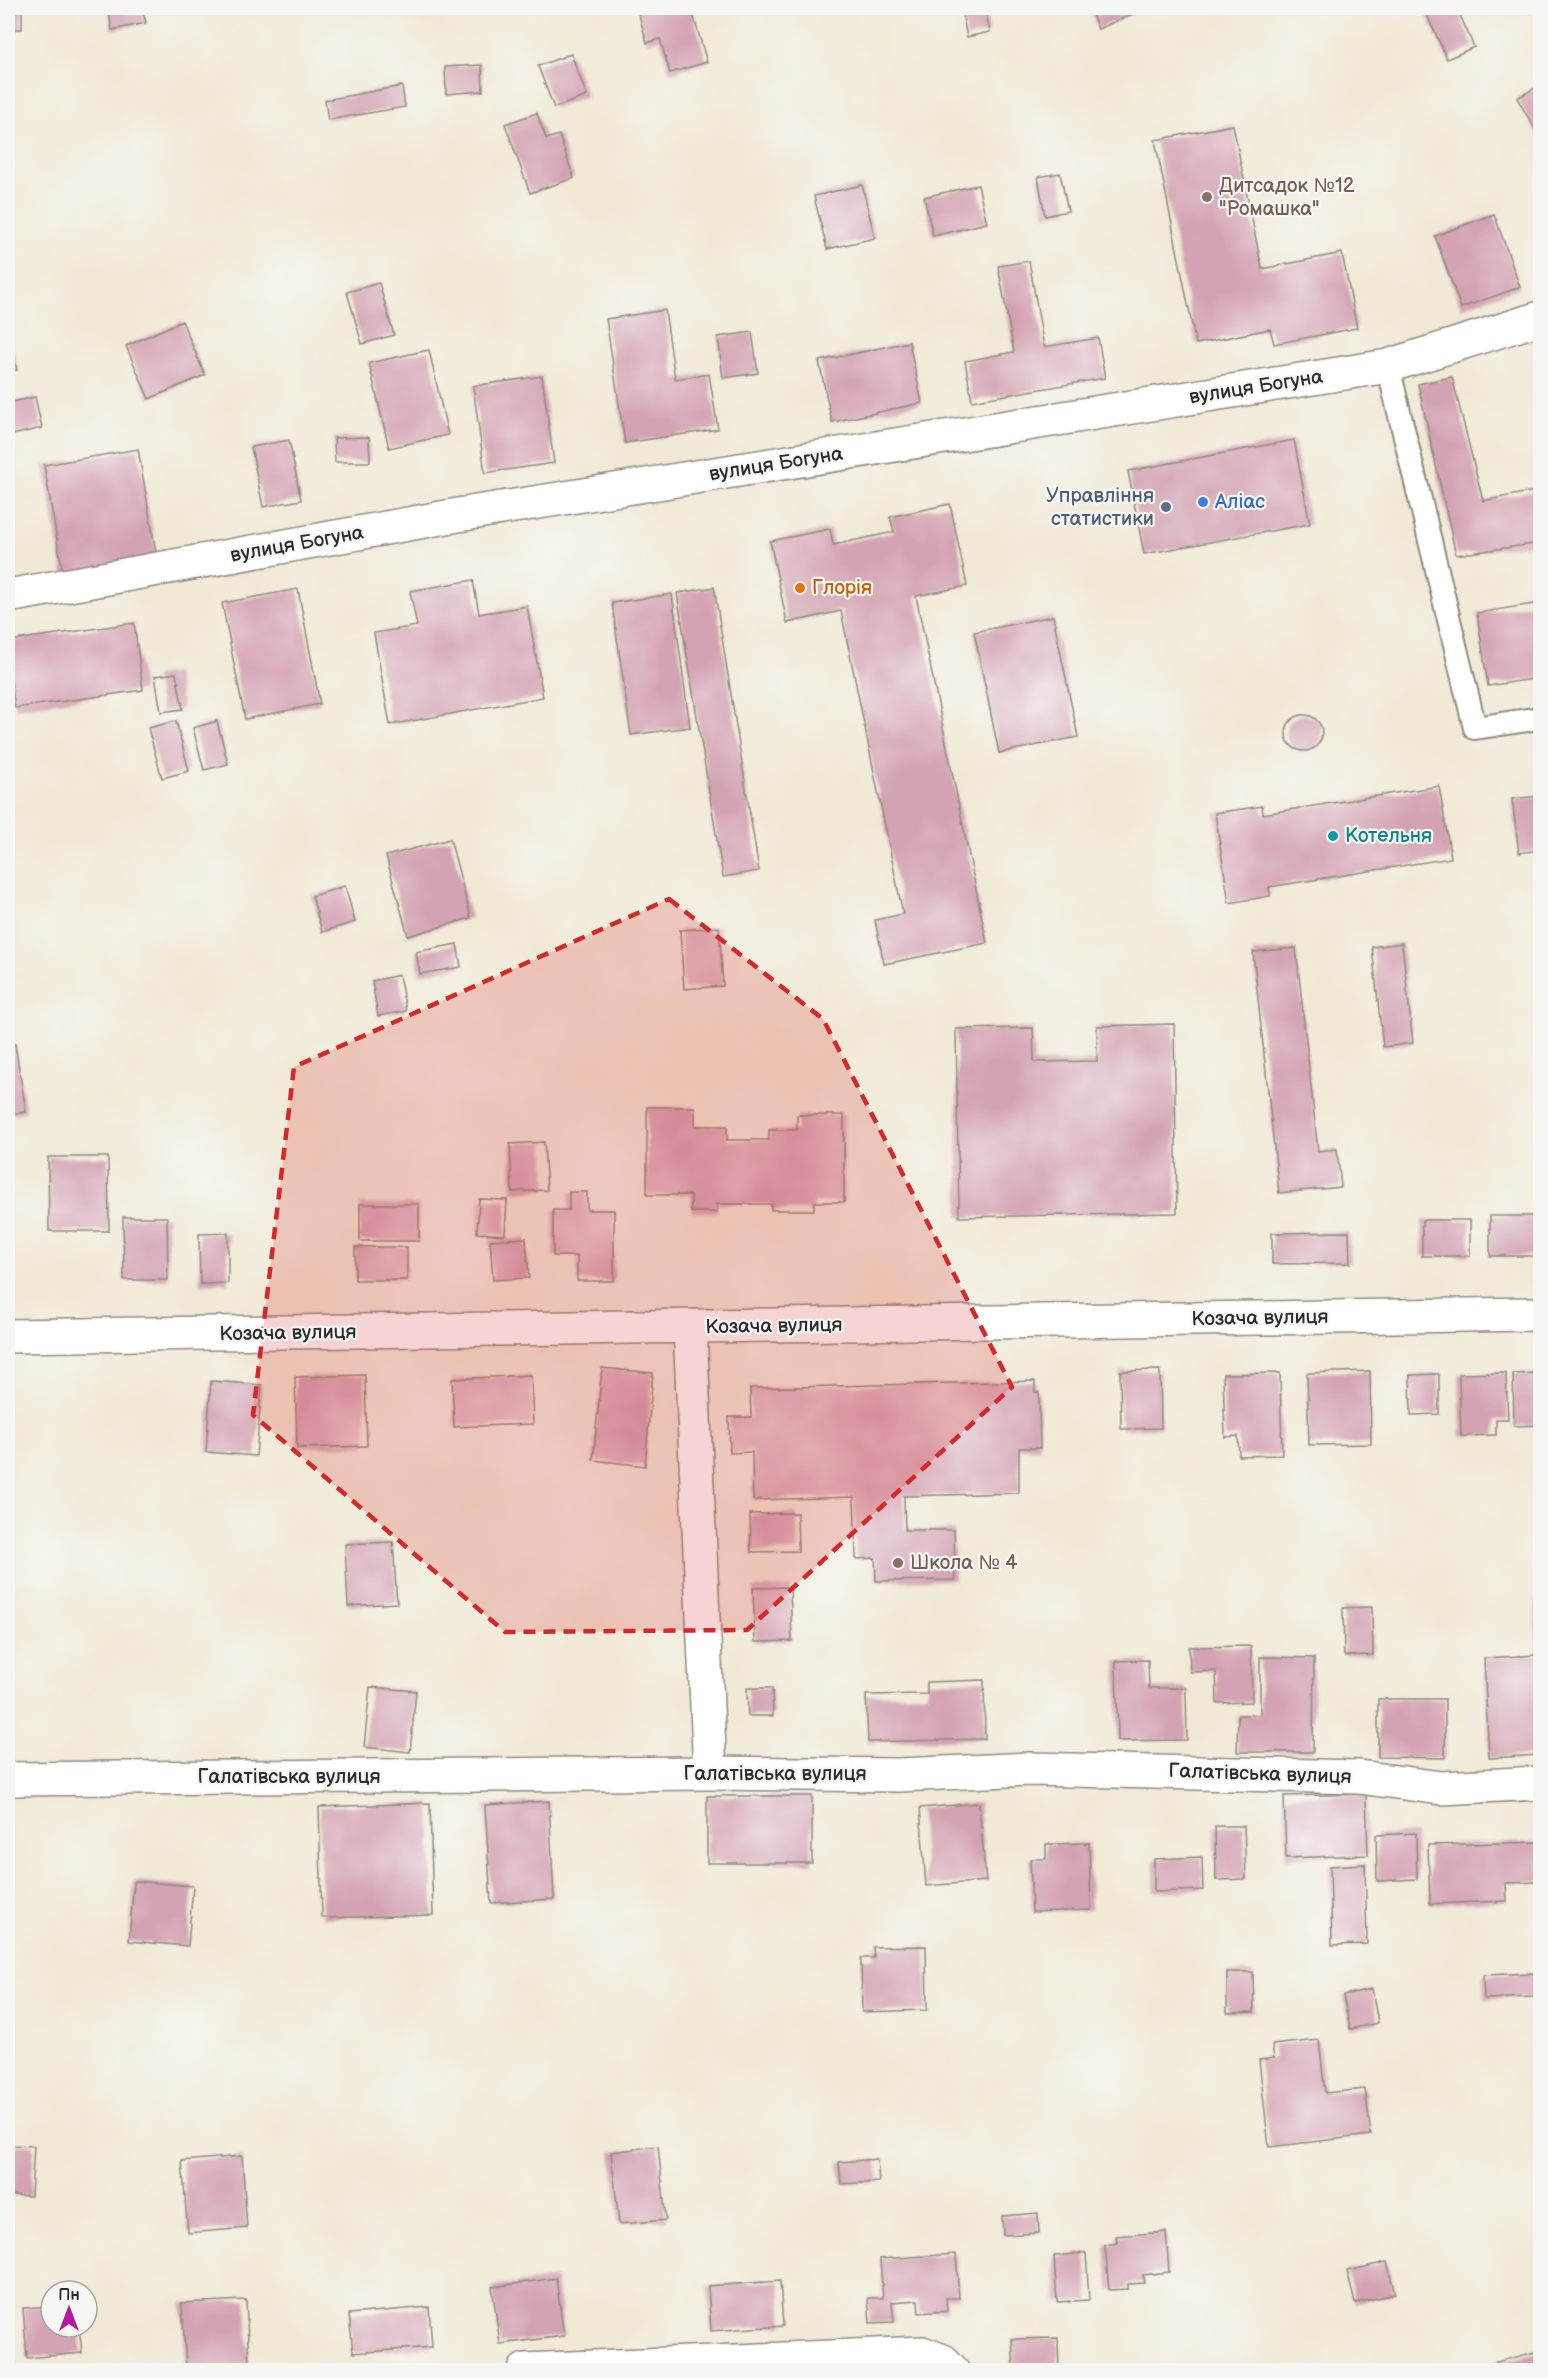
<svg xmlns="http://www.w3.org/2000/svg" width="1548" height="2378" font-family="'Balsamiq Sans',sans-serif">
	<rect width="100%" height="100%" fill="#f6f6f2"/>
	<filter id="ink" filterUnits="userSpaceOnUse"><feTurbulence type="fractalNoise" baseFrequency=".0167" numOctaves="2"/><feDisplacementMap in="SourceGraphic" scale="12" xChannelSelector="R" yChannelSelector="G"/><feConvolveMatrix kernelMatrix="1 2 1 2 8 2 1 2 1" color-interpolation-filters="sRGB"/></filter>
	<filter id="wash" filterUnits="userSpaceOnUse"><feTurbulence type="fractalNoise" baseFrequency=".008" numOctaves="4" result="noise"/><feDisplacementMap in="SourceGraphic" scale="24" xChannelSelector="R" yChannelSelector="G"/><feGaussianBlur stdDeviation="1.35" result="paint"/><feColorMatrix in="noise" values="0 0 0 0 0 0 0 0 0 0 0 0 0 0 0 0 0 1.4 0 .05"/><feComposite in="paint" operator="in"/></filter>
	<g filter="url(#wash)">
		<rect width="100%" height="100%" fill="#f0e9d5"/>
		<g id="blocks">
			<path fill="#d4a3b3" d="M8,8h14v21h-14z
				M108,8h34l4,15 -34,7z
				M637,8h54l16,54 -37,11 -10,-34 -13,4z
				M961,8h24l5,24 -23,5z
				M1089,8h44l2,5 -37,16z
				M1427,8h30l17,39 -27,12 -23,-50z
				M571,54l16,42 -33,12 -16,-42z
				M482,65l1,26 -37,3 -1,-27z
				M1540,85v53l-23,-40z
				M402,86l3,21 -77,13 -3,-20z
				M537,113l9,26 13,-4 15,43 -44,15 -25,-69z
				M1233,125l29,144 80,-16 15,75 -83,16 -4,-15 -74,15 -41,-204z
				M1060,173l8,38 -23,5 -7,-39z
				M862,185l13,53 -48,11 -13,-53z
				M978,185l9,38 -54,13 -9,-39z
				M1494,214l26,73 -59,21 -26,-72z
				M1029,261l15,86 54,-9 7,40 -133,23 -7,-40 49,-9 -16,-86z
				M379,283l15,52 -32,9 -15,-52z
				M665,310l10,69 34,-5 9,55 -93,14 -19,-124z
				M8,321l9,49 -9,1z
				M182,321l23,54 -56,24 -23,-53z
				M752,332l6,41 -35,5 -5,-41z
				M909,342l13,61 -90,19 -13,-61z
				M429,350l19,85 -59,13 -20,-85z
				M542,376l12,87 -69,10 -12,-87z
				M1452,377l31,124 57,-11v53l-84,12 -38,-171z
				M35,397l7,31 -34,8v-33z
				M369,437l1,25h-35l-1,-24z
				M289,440l12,60 -38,7 -12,-60z
				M1294,440l16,84 -166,30 -16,-83z
				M138,449l19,109 -94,16 -19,-109z
				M950,504l17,82 -51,10 71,347 -103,21 -9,-44 28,-6 -62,-303 -54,12 -17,-82 60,-12 3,16 61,-13 -4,-15z
				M473,580l6,34 48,-8 16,91 -153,28 -16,-92 43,-7 -7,-35z
				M714,587l45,284 -36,6 -46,-284z
				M298,589l22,115 -75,15 -23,-116z
				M672,594l18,133 -59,8 -19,-132z
				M1540,603v75l-52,8 -11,-73z
				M1053,616l25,121 -79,16 -25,-121z
				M134,623l9,67 -128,18 -7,-48v-19z
				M176,673l7,36 -22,3 -6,-36z
				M1286 733a18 18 0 1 1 36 0a18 18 0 1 1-36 0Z
				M176,721l13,50 -27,7 -14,-50z
				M217,721l11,43 -24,6 -11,-42z
				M1439,786l12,72 -182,29 1,9 -41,7 -14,-90 47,-7 1,8z
				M1540,796v54l-21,3 -7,-54z
				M450,839l21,79 -63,18 -22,-80z
				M345,886l10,36 -33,10 -10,-36z
				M719,927l4,59 -39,3 -4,-59z
				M1402,943l11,100 -30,4 -11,-100z
				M457,944l4,23 -41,7 -4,-22z
				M1296,948l22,203 19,-2 4,38 -62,6 -26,-241z
				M399,975l7,36 -28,5 -6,-35z
				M1174,1024l3,189 -218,4 -3,-188 77,-1 1,34 63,-1v-35z
				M15,1044l11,68 -18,3v-70z
				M647,1107h48v19h32v14h42v-10h28v-15h47v87h-30v8h-43v-6h-54v8h-26v-17h-44z
				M544,1142l3,48 -35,2 -2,-48z
				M48,1157h60l1,74h-60z
				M569,1192h18v18h27v71h-37v-25h-24v-46h16z
				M479,1199l28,1 -2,35 -28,-2z
				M360,1204h59v37h-59z
				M1490,1216h50v40h-50z
				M123,1217h44l1,63h-44z
				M1422,1220h48v36h-48z
				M1349,1232l1,31 -78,1v-31z
				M228,1233v50l-28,1 -1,-50z
				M526,1238l3,40 -36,2 -3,-40z
				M355,1247h52v33h-52z
				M602,1368l51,5 -8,93 -52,-6z
				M1160,1370l1,58 -40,1 -1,-58z
				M1370,1371l1,73 -62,1 -2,-72z
				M1280,1373l2,82 -43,1 -1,-20 -13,1 -2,-63z
				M1506,1373l2,47h-12v15l-35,1 -2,-62z
				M1540,1373v52l-26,1 -1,-52z
				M1439,1374v40l-28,1 -1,-40z
				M365,1375l2,71 -70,2 -2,-71z
				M531,1375l2,49 -79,3 -2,-48z
				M211,1381l51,4 -6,71 -50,-4z
				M1035,1381v11h4l1,56h-21v45l-115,3 1,34h49l1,50 -79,1 -1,-23 -19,1 -2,-62 -101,3 -1,-48 -22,1 -1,-36h22l-1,-29z
				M797,1513l1,38 -47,1 -1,-38z
				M393,1542l4,61 -49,3 -3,-62z
				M790,1587l2,54 -37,1 -2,-54z
				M1535,1602h5v153l-51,3 -5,-100 53,-3z
				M1372,1607l1,48 -29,1 -1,-48z
				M1251,1646l1,56 -35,1 -1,-32 -26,1 -1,-25z
				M1260,1657l54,1 -1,94h-76l1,-37h22z
				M1148,1660l1,28h37l1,52 -69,1 -2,-80z
				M984,1680l1,59 -117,3 -2,-47 61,-1v-12z
				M370,1687l46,4 -6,61 -46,-5z
				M747,1688h25l1,28h-25z
				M1378,1699h67v59l-67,-1z
				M1366,1794l2,61 -82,3 -2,-62z
				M707,1796h105v67h-105z
				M549,1801l5,98 -63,4 -6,-98z
				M430,1803l3,112 -111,3 -3,-111z
				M979,1803l7,78 -60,5 -6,-78z
				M1215,1826h29l2,53 -30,1z
				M1416,1833l1,46 -40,2 -1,-46z
				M1540,1842v40l-34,1 1,18 -77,3 -2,-59z
				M1089,1843l2,67 -59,2 -2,-53h16v-15z
				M1202,1857l1,33 -49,2v-33z
				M1365,1864l2,80 -35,1 -2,-79z
				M134,1881l59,5 -5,60 -59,-5z
				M926,1946l1,64 -65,2 -1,-54h13l-1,-11z
				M1227,1972h26l1,40 -27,1z
				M1535,1973l1,24 -52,2 -1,-24z
				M1372,1989l6,34 -28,6 -7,-34z
				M1319,2040l6,53 40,-4 6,46 -102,12 -10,-87 15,-2 -2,-13z
				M8,2145l26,1 -3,50 -23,-1z
				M658,2146l8,74 -47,4 -8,-72z
				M242,2156l5,72 -59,5 -6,-72z
				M877,2159l2,23 -38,2 -2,-22z
				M1038,2213l1,20 -36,2 -1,-19z
				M1166,2232l3,40 -26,3 1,8 -16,1v5l-19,1 -4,-45 12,-2 -1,-7z
				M1086,2253l3,47 -32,2 -3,-46z
				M956,2254l3,44h-13l1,13 -28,2 -1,-13 -26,2 2,20 -24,1 -2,-25h15l-3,-39z
				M1387,2262l8,32 -40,9 -8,-32z
				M556,2278l8,58 -64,8 -8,-57z
				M780,2281l3,45 -72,5 -3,-45z
				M246,2300l3,64 -63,4 -4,-65z
				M51,2306v21h28l3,26 -55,5 -4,-50z
				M429,2307l3,40 -79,6 -4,-39z
				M1058,2338l1,32h-45l-2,-31z
				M1540,2351v19h-75z"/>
		</g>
	</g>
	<g filter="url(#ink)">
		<use href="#blocks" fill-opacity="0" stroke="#8e8a80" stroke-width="1.5"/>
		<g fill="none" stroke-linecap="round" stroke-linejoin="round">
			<g stroke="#8e8a80" stroke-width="26">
				<path id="lane" d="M1388,366l87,362 65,-10"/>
			</g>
			<g stroke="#8e8a80" stroke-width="36">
				<path id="street" d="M8,596l450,-81 930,-149 152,-48
					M690,1328l20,445
					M8,1336l1532,-22
					M8,1779l702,-6 189,2 131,-6 329,8 82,11 99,-5
					M525,2370l397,-17 21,8 9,9"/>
			</g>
			<use href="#lane" stroke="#fff" stroke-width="22"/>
			<use href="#street" stroke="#fff" stroke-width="33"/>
		</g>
	</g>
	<path fill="#d62828" fill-opacity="0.2" stroke="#d62828" stroke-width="4.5" stroke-dasharray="12 8" stroke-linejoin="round" d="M669,899l154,120 189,368 -265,243 -242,2 -252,-217 41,-348z"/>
	<g fill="#8d6e63" stroke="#f6f6f2" stroke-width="2">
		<circle cx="1207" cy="197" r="6"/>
		<circle cx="898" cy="1563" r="6"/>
	</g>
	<circle fill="#3f7fe0" stroke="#f6f6f2" stroke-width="2" cx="1203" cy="502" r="6"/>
	<circle fill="#5c6f8a" stroke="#f6f6f2" stroke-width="2" cx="1166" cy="507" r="6"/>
	<circle fill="#e8710a" stroke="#f6f6f2" stroke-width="2" cx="800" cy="588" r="6"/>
	<circle fill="#0f9aa8" stroke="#f6f6f2" stroke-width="2" cx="1333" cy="836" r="6"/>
	<g text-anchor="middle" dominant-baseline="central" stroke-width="4.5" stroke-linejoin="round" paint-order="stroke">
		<g font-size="20" fill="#785e54" stroke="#f6f6f2" text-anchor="start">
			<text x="1219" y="186">Дитсадок №12<tspan x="1219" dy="23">"Ромашка"</tspan></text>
			<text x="910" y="1563">Школа № 4</text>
		</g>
		<g font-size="20" fill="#2b2b2b" stroke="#f6f6f2">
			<text transform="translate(1256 387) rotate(-9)">вулиця Богуна</text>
			<text transform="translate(776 464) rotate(-9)">вулиця Богуна</text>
			<text transform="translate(297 544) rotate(-10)">вулиця Богуна</text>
			<text transform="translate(1260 1318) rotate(-1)">Козача вулиця</text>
			<text transform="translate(774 1326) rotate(-1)">Козача вулиця</text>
			<text transform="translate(288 1333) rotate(-1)">Козача вулиця</text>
			<text x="775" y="1774">Галатівська вулиця</text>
			<text transform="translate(1260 1774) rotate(2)">Галатівська вулиця</text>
			<text x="289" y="1777">Галатівська вулиця</text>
		</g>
		<g font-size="20" fill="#4e5e75" stroke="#f6f6f2" text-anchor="end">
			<text x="1154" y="496">Управління<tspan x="1154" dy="23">статистики</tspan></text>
		</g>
		<g font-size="20" fill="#366cbe" stroke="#f6f6f2" text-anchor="start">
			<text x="1215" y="502">Аліас</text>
		</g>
		<g font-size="20" fill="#c56008" stroke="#f6f6f2" text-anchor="start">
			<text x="812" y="588">Глорія</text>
		</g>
		<g font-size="20" fill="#0d838f" stroke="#f6f6f2" text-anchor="start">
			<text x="1345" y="836">Котельня</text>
		</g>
	</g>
	<rect width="1548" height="2378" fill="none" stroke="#f6f6f2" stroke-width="30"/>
	<g transform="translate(69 2309)"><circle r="28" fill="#f6f6f2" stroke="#a5a5a2" stroke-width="1.5"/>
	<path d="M0-4.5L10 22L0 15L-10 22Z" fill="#b5179e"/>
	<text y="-9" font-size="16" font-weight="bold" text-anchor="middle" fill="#2b2b2b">Пн</text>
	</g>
</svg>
